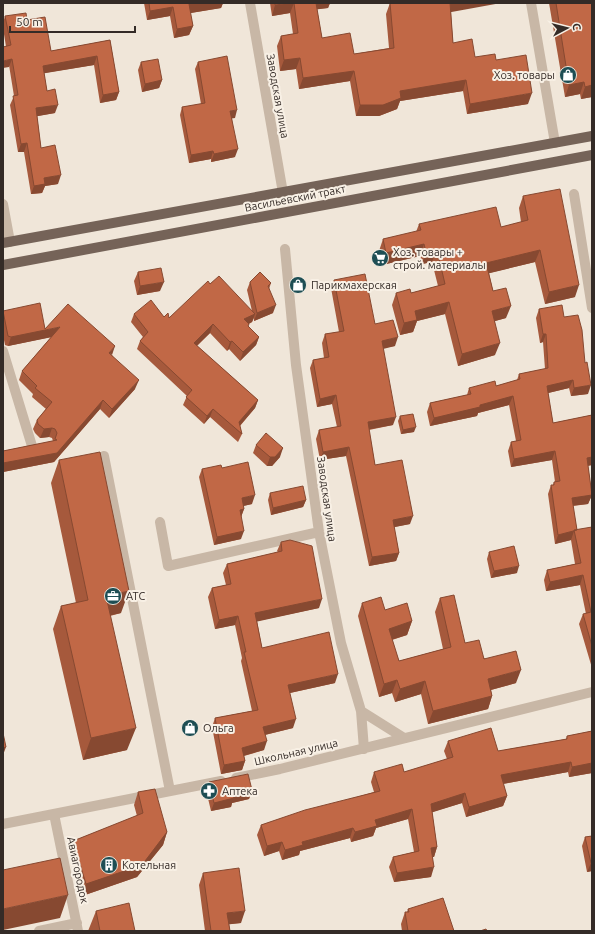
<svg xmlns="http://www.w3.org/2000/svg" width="595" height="934" font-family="Ubuntu,sans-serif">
	<rect width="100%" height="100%" fill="#f0e6d9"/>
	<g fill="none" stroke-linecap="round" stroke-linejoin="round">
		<path stroke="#c8b7a6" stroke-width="10" d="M250,3l33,190
			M531,3l24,140
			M574,194l18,114
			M3,204l7,38
			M285,249l11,116 23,167 22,111 20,68 3,38
			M3,351l29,95
			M104,456l66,335
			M160,522l8,44 151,-34
			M361,711l43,27
			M236,778l44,-9 312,-77
			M54,814l24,117
			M3,824l218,-43
			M39,931l38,-8"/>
		<path stroke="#756358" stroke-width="10" d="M3,243l589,-107
			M3,265l589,-110"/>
	</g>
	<path fill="#a6593c" d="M144,3h79l-2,5 -31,5 3,13 -4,9 -15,3 -4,-22 -23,4z
		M270,3h60l-2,5 -11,1 5,29 32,16 35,-6 -3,-34 4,-11 61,9 2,31 22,14 21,3 32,44 -61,10 -4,-23 -63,10 -3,8 -18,7h-23l-6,-35 -51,8 -3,-20 -16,2 -3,-25 4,-10 12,-2 -3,-21 -18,3z
		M549,3h43v94l-11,2 -1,-5 -15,3z
		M5,16l22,4 24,31 59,-11 9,52 -3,8 -16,3 -6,-38 -50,8 3,18 8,22 -18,3 4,32 17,36 -13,2 -3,7 -11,1 -7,-42h-6l-8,-47 4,-9 -11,-68v-5z
		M141,62l21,18 -3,8 -17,4 -4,-22z
		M198,62l37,56h-3l3,39 -24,5v-3l-22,4 -9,-48 2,-8 19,-3 -6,-35z
		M523,196l52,101 -30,7 -10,-42 -46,11 4,18 13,27 -11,3v34l-37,11 -13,-52 -28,7 -4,11 -13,3 -8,-30 4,-12h15l27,-7 -6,-24 -10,2 -2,-8 -38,9 -3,-14 4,-12 33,-7 3,-8 82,3 20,-5 -2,-14z
		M138,272l22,19 -23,4 -3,-14z
		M334,280l61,66 -12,2 10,77 -24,5 6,35 35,59 -16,3 5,26 -3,8 -27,5 -23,-110 -26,4 -4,-21 3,-9 18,-3 -5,-23 -15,3 -7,-39 3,-8 11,-2 -2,-15 3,-9 14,-2 -8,-44z
		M250,282l21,1 -2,6 4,24 -19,8v-3l-2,4 -3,2 -1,2 11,11 -3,8 -16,16 -11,-12 -2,2 -17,-18 -13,13 61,54 -3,8 -15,18 2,8 -4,8 -28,-25 -6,7 -21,-19 4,-9 -50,-47 3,-8 3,-4 -12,-15 3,-8 30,3 5,1 41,-34 42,27 -5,-21z
		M539,309l25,8 24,77 -17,2 -2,-8 -21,5 5,30 39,-8v50l-4,1 4,29 -4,9 -15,2 4,24 15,-3v141l-13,-44 4,-10h3l-6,-29 -34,6 -2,-11 3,-10 28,-6 -4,-24 -16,4 -7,-50 3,-9h2l1,-3h1l-3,-22 -41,7 -3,-16 3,-9 5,-1 -7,-36 -31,8 -1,3 -47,10 -3,-14 3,-9 37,-8 2,-7 27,-2 21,-6 2,-6 26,-5 -2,-27 -3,1 -4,-25z
		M3,311l42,18 67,26 23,34 -26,29 -9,-9 -46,53 -51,10v-21l50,-10 -1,-3 -3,-1 -9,1 -5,-5 -2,-4 4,-9 9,-11 -14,-12 1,-3 -14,-14 3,-9 29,-34 -43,9 -3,-1 -2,-10z
		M400,416l14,16 -13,2 -3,-13z
		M256,445l24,12 -8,9h-5l-14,-13z
		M59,460l62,153 -11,3 17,134 -44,10 -30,-131 8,-23 15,-3 -25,-120z
		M222,468l30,36 -9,2 1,3 -3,8v22l-27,6 -15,-68 3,-8z
		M270,493l36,7 -3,7 -32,8 -3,-15z
		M281,542l38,66 -62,13 5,27 73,35 -45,10 3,35 -28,7 -1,15 -20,6 1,5 -3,9 -21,4 -9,-47 3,-9 37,-7 -11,-50 1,-3 -7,-33 -20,4 -7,-32 4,-9 14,-3 -3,-12 4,-9 51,-12 -1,-1z
		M489,552l28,21 -26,5 -4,-19z
		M440,598l25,45 51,40 -25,7 1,6 -4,13 -60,15 -7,-30 -26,8 -3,-9 -13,4 -21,-81 4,-13 23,7 27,11 -5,14 -15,5 7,21 44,-12 -8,-37z
		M592,731v42l-23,4 -1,-5 -65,12 4,12 -4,10 -37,11 -4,-14 -30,9 5,35 -3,10h-1l-2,20 -37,5 -5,-15 4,-10 21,-5 -6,-33 -32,9 -3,8 -22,6 -1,-4 -50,13 -1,4 -17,5 -3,-9 -15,5 -7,-21 4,-10 113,-33 -3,-10 3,-10h30l43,-13 -3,-8 4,-10 50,10 68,-12 1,-3z
		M209,782l43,8 -3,9 -17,4 -1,4 -20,4 -5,-21z
		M138,792l29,40 -4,13 -26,32 -55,19 -13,-43 4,-12 64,-25 -3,-11z
		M592,836v35l-5,1 -5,-26 3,-9z
		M203,873l38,50 -12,1 1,7h-25l-6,-46z
		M408,909l46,22h-52l-1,-7 4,-12h2z
		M96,911l39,20h-47z"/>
	<path fill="#874931" d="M197,3h26l-2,5 -36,6 4,-10z
		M294,3l-4,10 -18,3 3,-11z
		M314,3h16l-2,5 -16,2z
		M450,3h51l-55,10z
		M173,7l-3,9 -23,4 3,-9z
		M193,26l-4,9 -15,3 3,-9z
		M97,56l-3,9 -54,9 3,-8z
		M300,58l-4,11 -16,2 4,-11z
		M12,59l-3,8 -6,1v-7z
		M354,71l-4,10 -51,8 4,-11z
		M162,80l-3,8 -17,4 3,-8z
		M466,80l-3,11 -63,10 -3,8 -18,7h-23l4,-11 40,-14z
		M584,82l-4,12 -15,3 4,-12z
		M592,85v12l-11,2 4,-12z
		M119,92l-3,8 -16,3 3,-8z
		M532,93l-4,11 -61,10 3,-10z
		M58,105l-3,8 -22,4 3,-9z
		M237,110l-2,8 -7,1 2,-8z
		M27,143l-3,9h-6l3,-8z
		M238,149l-3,8 -24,5 3,-8z
		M213,151l-2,8 -22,4 2,-8z
		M61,175l-3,9 -13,2 -3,7 -11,1 3,-8 10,-8z
		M424,244l-4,12 -38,9 4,-12z
		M437,250l-5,12 -10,2 4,-12z
		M540,250l-5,12 -53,13 4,-12z
		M164,282l-4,9 -23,4 3,-9z
		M579,285l-4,12 -30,7 4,-12z
		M449,302l-4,12 -28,7 -4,11 -13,3 4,-12 11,-12z
		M276,305l-3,8 -19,8 3,-8z
		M511,306l-5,12 -18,5 4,-12z
		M255,314l-3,8 -11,5 3,-8z
		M213,324l-3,9 -19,18 3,-8z
		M60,327l-3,9 -49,10 3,-9z
		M543,334h3l-3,8 -3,1z
		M259,337l-3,8 -16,16 3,-9z
		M398,337l-3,9 -16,4 3,-9z
		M232,341l-3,8 -2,2 3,-9z
		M500,343l-5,12 -37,11 4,-12z
		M115,346l-3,9 -3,-2z
		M139,380l-4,9 -26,29 3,-9z
		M573,380l-4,8 -25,6 3,-8z
		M591,385l-3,9 -17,2 3,-8z
		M336,395l-4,9 -15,3 3,-8z
		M513,396l-4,9 -31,8 -1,3 -47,10 4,-8z
		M103,400l-3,9 -46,53 -51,10v-9l54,-10z
		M258,400l-3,8 -19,22 3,-8z
		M213,409l-3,8 -6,7 3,-8z
		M396,417l-3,8 -28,5 3,-8z
		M416,427l-2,5 -13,2 2,-4z
		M52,428l-3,9 -9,1 4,-9z
		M349,447l-3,9 -26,4 3,-8z
		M283,448l-3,9 -8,9h-5l3,-9z
		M555,451l-3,9 -41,7 3,-8z
		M592,457v8l-8,1 3,-8z
		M255,495l-3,9 -13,3 3,-9z
		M592,495l-4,9 -19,2 3,-8z
		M306,500l-3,7 -32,8 2,-7z
		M244,509l-3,8 -1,-7z
		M413,516l-3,8 -20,4 3,-8z
		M244,531l-3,8 -27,6 3,-8z
		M574,531l-3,9 -16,4 3,-9z
		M399,553l-3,8 -27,5 3,-9z
		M519,566l-2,7 -26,5 3,-7z
		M583,575l-3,10 -34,6 4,-9z
		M129,591l-8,22 -23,5 8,-22z
		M322,599l-3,9 -68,15 4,-10z
		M238,616l-3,9 -20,4 4,-9z
		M412,621l-5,14 -23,7 5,-13z
		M521,670l-5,13 -33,9 5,-13z
		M338,674l-3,9 -50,11 3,-9z
		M397,680l-5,13 -13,4 5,-13z
		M425,681l-4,13 -26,8 5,-13z
		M492,696l-4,13 -60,15 5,-13z
		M296,719l-3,9 -33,8 3,-9z
		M136,728l-9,22 -44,10 8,-22z
		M267,741l-3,9 -25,7 3,-9z
		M6,747l-3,8v-7z
		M245,761l-3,9 -21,4 3,-9z
		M571,762l-3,10 -71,13 4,-10z
		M592,763v10l-23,4 3,-10z
		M252,790l-3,9 -17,4 -1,4 -20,4 3,-8 19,-8z
		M465,793l-3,10 -35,11 4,-10z
		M507,796l-4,10 -37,11 3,-10z
		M412,809l-4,10 -32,9 -3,8 -22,6 4,-10 20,-12z
		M353,828l-3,10 -50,13 -1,4 -17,5 3,-10 17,-8z
		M167,832l-4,13 -26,32 -55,19 4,-12z
		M282,842l-3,9 -15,5 3,-10z
		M437,847l-3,10h-6l3,-9z
		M592,862v9l-5,1 4,-9z
		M434,867l-3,10 -37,5 3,-9z
		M68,895l-8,23 -57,12v-21z
		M245,911l-4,12 -18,2 4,-12z"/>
	<path fill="#c16846" stroke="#874931" d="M149,3h48l-8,1 4,22 -16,3 -4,-22 -23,4z
		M275,3h17l-17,2z
		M294,3h22l6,35 28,-5 4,21 40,-6 -4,-45h60l3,40 19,-4 3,18 20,-3 1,6 30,-5 6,38 -62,11 -4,-24 -66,11 1,7 -18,7h-23l-6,-34 -51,7 -3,-20 -16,2 -3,-24 17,-3z
		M556,3h36v82l-7,2 -1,-5 -15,3z
		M26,13l1,7 18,-3 6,34 59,-11 9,52 -16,3 -6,-39 -54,10 4,25 8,-2 3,16 -22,3 5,40 14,-3 6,30 -17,3 1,6 -11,2 -7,-43 -6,1 -8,-48 5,-1 -6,-36 -9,2v-14l8,-2 -6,-29z
		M227,56l10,54 -7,1 8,38 -24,5 -1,-3 -22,4 -9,-48 23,-4 -7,-41z
		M158,59l4,21 -17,4 -4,-22z
		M560,189l19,96 -30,7 -9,-42 -54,13 7,28 13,-3 5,18 -19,5 8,32 -38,11 -13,-52 -34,9 2,9 -13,3 -8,-30 14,-4 1,4 34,-9 -8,-34 -11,2 -2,-8 -38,9 -3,-14 38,-9 -2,-6 77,-17 5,20 27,-7 -5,-24z
		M161,268l3,14 -24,4 -2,-14z
		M260,272l11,11 -3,3 8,19 -19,8 -7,-31z
		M365,274l10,50 18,-4 5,17 -16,4 14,76 -28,5 7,43 27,-5 11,56 -20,4 6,33 -27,4 -23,-110 -26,5 -4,-22 22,-4 -5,-31 -16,4 -7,-39 16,-3 -4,-23 19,-3 -10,-51z
		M219,276l36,38 -11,5 5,5 -1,2 11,11 -16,15 -11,-11 -2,1 -17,-18 -19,19 64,57 -19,22 3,12 -29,-25 -6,7 -21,-19 6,-7 -52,-49 8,-9 -14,-18 17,-14 13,17 4,-4 1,5 39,-37 2,3z
		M40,303l5,26 23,-25 47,42 -6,7 30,27 -27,29 -9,-9 -46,53 -54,10v-12l54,-11 -2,-1 2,-6 -2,-4 -3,-1 -8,1 -6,-5 -1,-4 15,-18 -17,-14 2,-2 -15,-15 38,-44 -49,10 -3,-1 -5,-25z
		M562,305l2,12 14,-2 4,15 3,33 2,-1 4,23 -17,3 -1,-8 -26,6 6,37 39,-8v42l-5,1 5,37 -20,3 5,32 -19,5 -7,-50h3v-3l6,-1 -5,-30 -41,8 -3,-17 10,-2 -8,-44 -33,9v2l-46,11 -4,-15 41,-9 -2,-6 26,-7 1,5 24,-7 -1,-5 29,-6 -2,-34h-3l-4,-25z
		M413,414l3,13 -13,3 -3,-14z
		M266,433l17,15 -8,9h-5l-14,-12z
		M100,452l29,139 -23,5 30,132 -45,10 -30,-132 27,-6 -29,-140z
		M248,462l7,33 -13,3 2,11 -4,1 4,21 -27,6 -15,-68 19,-4 1,3z
		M303,486l3,14 -33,8 -3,-15z
		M592,527v119l-9,-32 8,-2 -8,-37 -33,7 -3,-12 34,-7 -7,-33z
		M290,540l22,6 10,53 -67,14 7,35 67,-16 9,42 -50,11 8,34 -33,8 4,14 -25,7 3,13 -21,4 -9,-47 43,-8 -14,-58h2l-8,-36 -19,4 -7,-32 19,-4 -4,-20 55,-13 -1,-9z
		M514,546l5,20 -25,5 -5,-19z
		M454,595l11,48 14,-3 5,19 32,-8 5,19 -33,9 4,17 -59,15 -8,-30 -25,8 -3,-9 -13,4 -22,-81 19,-6 4,13 22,-7 5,18 -23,8 10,32 52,-14 -11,-49z
		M491,728l7,23 69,-12v-3l25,-5v32l-20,4 -1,-5 -70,13 6,21 -38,11 -4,-14 -34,11 6,43 -6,1 3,19 -37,6 -4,-16 26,-6 -7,-42 -37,11 2,6 -22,6 -2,-4 -51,14 1,3 -18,5 -3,-8 -15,4 -6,-21 44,-15 75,-19 -6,-19 28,-8 2,8 49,-15 -5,-16z
		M3,733l3,14 -3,1z
		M248,774l4,16 -19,5 1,3 -20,5 -5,-21z
		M155,789l12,43 -25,33 -56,19 -13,-43 70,-28 -5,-21z
		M592,836v26l-1,1 -6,-26z
		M60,858l8,37 -65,14v-39z
		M239,868l6,43 -18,2 3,18h-19l-8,-58z
		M443,898l11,33h-46l-3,-19h4l-1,-3z
		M129,903l6,28h-35l-4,-20z
		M486,929l1,2h-7z"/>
	<defs>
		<g id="shop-disc" transform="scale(0.9)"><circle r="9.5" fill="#1e4e54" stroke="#f8f0e5"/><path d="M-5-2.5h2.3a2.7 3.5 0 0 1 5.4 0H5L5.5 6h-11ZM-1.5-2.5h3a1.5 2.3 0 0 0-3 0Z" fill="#fff"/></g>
		<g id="supermarket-disc" transform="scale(0.9)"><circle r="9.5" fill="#1e4e54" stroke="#f8f0e5"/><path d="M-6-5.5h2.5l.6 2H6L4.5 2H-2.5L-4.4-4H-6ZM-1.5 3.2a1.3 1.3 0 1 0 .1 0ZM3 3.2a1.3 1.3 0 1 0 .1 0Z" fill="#fff"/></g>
		<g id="office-disc" transform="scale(0.9)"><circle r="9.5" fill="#1e4e54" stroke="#f8f0e5"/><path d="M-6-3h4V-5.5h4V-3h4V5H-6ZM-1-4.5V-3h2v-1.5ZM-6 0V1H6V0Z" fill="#fff"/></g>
		<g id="pharmacy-disc" transform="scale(0.9)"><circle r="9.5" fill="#1e4e54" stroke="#f8f0e5"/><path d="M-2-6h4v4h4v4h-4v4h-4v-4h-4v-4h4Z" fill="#fff"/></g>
		<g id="building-disc" transform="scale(0.9)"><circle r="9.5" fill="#1e4e54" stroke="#f8f0e5"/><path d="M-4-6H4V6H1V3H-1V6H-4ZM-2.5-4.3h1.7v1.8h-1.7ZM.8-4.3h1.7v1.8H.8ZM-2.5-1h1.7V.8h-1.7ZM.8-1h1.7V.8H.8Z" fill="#fff"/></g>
	</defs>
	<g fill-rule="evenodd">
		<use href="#shop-disc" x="568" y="75"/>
		<use href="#supermarket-disc" x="380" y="258"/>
		<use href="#shop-disc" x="298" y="285"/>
		<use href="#office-disc" x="113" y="596"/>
		<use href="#shop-disc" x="190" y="728"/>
		<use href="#pharmacy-disc" x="209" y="791"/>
		<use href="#building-disc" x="109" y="865"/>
	</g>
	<g text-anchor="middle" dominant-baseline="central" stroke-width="4" stroke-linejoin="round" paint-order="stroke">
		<g font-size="11" fill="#342b27" stroke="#f8f0e5" text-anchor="start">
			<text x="555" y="75" text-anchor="end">Хоз. товары</text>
			<text x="393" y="252">Хоз. товары +<tspan x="393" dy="13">строй. материалы</tspan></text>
			<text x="311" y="285">Парикмахерская</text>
			<text x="126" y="596">АТС</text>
			<text x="203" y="728">Ольга</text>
			<text x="222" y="791">Аптека</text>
			<text x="122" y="865">Котельная</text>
		</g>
		<g font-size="11" fill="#342b27" stroke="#f8f0e5">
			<text transform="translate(278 96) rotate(80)">Заводская улица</text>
			<text transform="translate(295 198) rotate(-11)">Васильевский тракт</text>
			<text transform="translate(327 499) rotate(82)">Заводская улица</text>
			<text transform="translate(296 752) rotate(-13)">Школьная улица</text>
			<text transform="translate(78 870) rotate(78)">Авиагородок</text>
		</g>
	</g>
	<rect width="595" height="934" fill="none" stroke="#342b27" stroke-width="8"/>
	<g transform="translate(567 28) rotate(83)" stroke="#f8f0e5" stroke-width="3" paint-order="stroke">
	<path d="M0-3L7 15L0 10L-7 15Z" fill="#342b27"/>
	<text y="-6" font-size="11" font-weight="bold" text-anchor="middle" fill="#342b27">С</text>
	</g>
	<path d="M10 26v6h125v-6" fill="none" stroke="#342b27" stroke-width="2"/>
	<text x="16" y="26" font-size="12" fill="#342b27" stroke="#f8f0e5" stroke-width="3" paint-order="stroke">50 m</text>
</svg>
